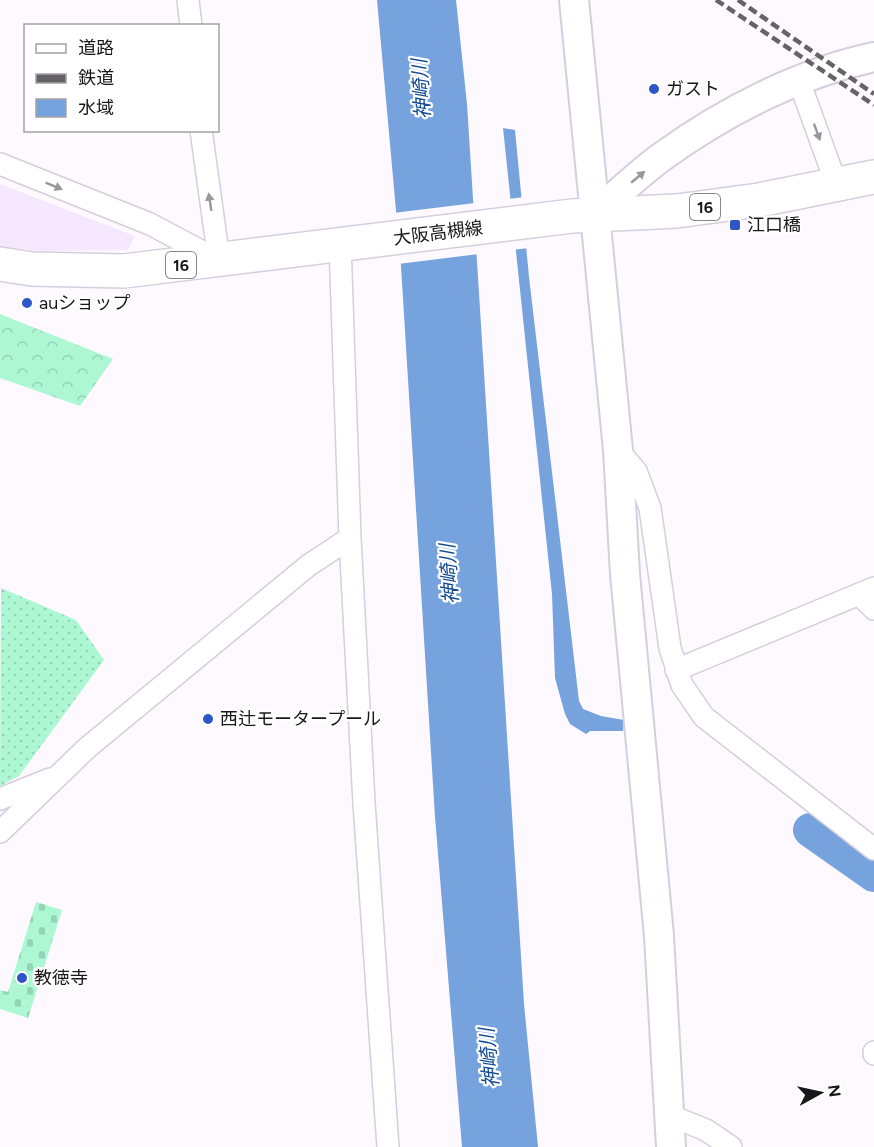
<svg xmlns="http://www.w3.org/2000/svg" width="874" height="1147" font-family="Figtree,'Noto Sans JP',sans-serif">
	<defs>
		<pattern id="grass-dots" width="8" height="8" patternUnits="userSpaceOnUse" patternTransform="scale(1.5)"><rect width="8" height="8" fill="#adf7d3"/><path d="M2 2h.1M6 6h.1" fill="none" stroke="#94d3b5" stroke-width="1.8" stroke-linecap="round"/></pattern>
		<pattern id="forest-crowns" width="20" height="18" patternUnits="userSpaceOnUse" patternTransform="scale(1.5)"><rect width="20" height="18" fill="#adf7d3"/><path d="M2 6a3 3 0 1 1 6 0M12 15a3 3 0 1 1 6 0" fill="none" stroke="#94d3b5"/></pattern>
		<pattern id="cemetery-stones" width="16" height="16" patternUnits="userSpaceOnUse" patternTransform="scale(1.5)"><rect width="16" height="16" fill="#adf7d3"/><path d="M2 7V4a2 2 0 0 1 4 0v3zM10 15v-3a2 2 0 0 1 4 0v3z" fill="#94d3b5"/></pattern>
	</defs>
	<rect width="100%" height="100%" fill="#fdf9ff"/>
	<path fill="#f5e8fe" d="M0,184l135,52 -7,14 -88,1 -40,-5z"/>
	<path fill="url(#grass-dots)" d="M1,588l75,32 28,40 -85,116 -19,10z"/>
	<path fill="url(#forest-crowns)" d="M0,314l113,45 -33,47 -80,-28z"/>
	<path fill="url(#cemetery-stones)" d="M36,902l26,8 -34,108 -28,-9v-19l8,2z"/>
	<path fill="#76a2dd" d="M377,0h79l11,104 57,900 14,143h-76l-27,-330 -34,-551z
		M503,128l12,2 14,147 50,424 4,8 18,7 23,4 -1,11h-33l-4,3 -16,-10 -5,-10 -10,-36 -3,-84z"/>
	<path fill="#fdf9ff" d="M525,197l4,51 -17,2 -5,-51z
		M475,203l4,51 -81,10 -5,-51z"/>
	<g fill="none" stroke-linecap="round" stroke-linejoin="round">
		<path stroke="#76a2dd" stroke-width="34" d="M810,830l64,45"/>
		<g stroke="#d6cedc" stroke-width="24">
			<path id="street" d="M188,0l3,26
				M799,81l37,102
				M201,130l18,130
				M0,164l150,60 66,35
				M340,243l10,295 14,265 24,344
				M618,450l18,21 14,37 20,140 12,37 22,32 170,132
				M859,594l15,15
				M676,670l198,-82
				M0,799l50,-20
				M0,832l87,-84 222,-183 41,-27
				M874,1052v2
				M669,1115l37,15 25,17"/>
		</g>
		<g stroke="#d6cedc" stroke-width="32">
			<path id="secondary" d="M574,0l44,450 7,124 34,362 12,211
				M593,215c23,-19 46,-42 70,-59 62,-45 137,-83 211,-99"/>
		</g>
		<g stroke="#d6cedc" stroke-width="36">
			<path id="primary" d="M0,264l32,5 92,2 448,-55 105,-5 82,-11 115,-23"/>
		</g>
		<use href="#street" stroke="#fff" stroke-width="21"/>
		<use href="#secondary" stroke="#fff" stroke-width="28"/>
		<use href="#primary" stroke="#fff" stroke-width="33"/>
		<path stroke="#666268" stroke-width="4.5" stroke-dasharray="9 4.5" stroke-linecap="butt" d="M716,0l158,105
			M738,0l136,94"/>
	</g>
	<defs><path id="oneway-solid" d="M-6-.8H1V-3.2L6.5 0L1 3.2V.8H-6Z" transform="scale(1.5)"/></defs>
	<g fill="#989799">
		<use href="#oneway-solid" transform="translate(817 132) rotate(70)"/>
		<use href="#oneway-solid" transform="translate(638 177) rotate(-40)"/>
		<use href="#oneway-solid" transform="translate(54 186) rotate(22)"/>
		<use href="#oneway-solid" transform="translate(210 202) rotate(-99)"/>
	</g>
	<g fill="#2d57c6" stroke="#fff" stroke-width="2">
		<circle cx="654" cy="89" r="6"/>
		<rect x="729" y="219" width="12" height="12" rx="3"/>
		<circle cx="27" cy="303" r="6"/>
		<circle cx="208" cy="719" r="6"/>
		<circle cx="22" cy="978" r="6"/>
	</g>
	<g text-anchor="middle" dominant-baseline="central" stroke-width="4.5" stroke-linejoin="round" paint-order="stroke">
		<g fill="#fff" stroke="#5f5d60" stroke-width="1.5">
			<rect x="690" y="194" width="30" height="26" rx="4.5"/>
			<rect x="166" y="252" width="30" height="26" rx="4.5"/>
		</g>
		<g font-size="16" font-weight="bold" fill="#1a171c">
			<text x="705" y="207">16</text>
			<text x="181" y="265">16</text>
		</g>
		<g font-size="18" fill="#1a171c" stroke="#fff" text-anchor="start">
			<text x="666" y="89">ガスト</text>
			<text x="747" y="225">江口橋</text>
			<text x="39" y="303">auショップ</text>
			<text x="220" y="719">西辻モータープール</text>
			<text x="34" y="978">教徳寺</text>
		</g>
		<g font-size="18" fill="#1a171c" stroke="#fff">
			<text transform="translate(438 233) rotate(-7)">大阪高槻線</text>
		</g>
		<g font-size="20" font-style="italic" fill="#144c92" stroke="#fff">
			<text transform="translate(421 89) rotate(-94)">神崎川</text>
			<text transform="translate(449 574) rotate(-94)">神崎川</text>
			<text transform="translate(489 1058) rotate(-95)">神崎川</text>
		</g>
	</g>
	<rect x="24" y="24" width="195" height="108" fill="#ffffff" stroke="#a3a2a4" stroke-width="1.5"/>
	<rect x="36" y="44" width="30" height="9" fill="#ffffff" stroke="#a3a2a4" stroke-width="1.5"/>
	<text x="78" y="54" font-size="18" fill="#1a171c">道路</text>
	<rect x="36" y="74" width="30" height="9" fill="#666268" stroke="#a3a2a4" stroke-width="1.5"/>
	<text x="78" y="84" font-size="18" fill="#1a171c">鉄道</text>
	<rect x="36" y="99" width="30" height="18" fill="#76a2dd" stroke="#a3a2a4" stroke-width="1.5"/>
	<text x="78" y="114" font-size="18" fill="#1a171c">水域</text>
	<g transform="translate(820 1093) rotate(82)" stroke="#ffffff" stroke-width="4.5" paint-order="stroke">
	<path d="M0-4.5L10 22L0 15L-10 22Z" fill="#1a171c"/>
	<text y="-9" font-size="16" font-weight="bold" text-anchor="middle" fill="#1a171c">N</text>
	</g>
</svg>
